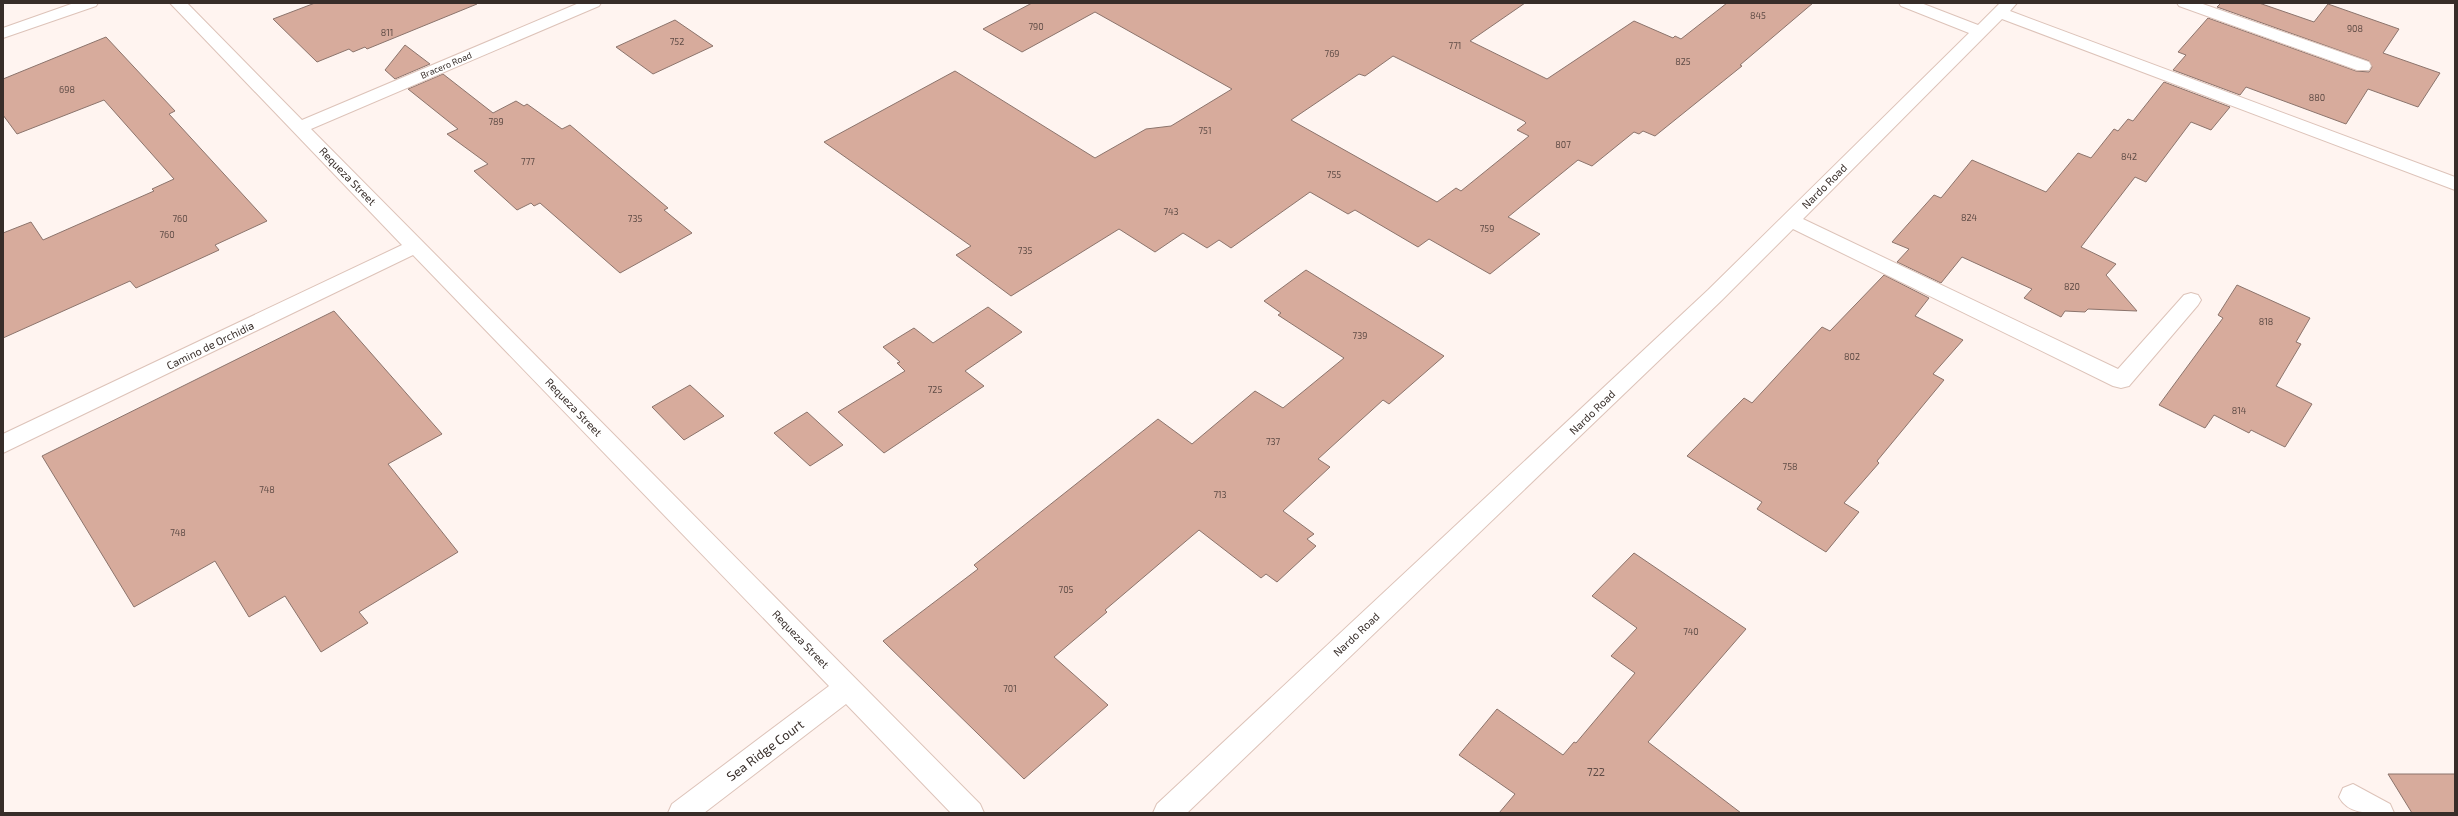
<svg xmlns="http://www.w3.org/2000/svg" width="2458" height="816" font-family="'Exo 2',sans-serif">
	<rect width="100%" height="100%" fill="#fff4f0"/>
	<path fill="#d7ab9c" stroke="#8c746c" fill-rule="evenodd" d="M315,3h162v1l-110,45 -2,-2 -12,5 -4,-3 -32,13 -44,-43z
		M1032,3h493l-55,38 77,38 87,-58 39,17 2,-2 6,3 46,-36h86l-73,62 2,1 -87,70 -12,-5 -4,3 -5,-2 -42,34 -14,-6 -70,57 32,17 -50,40 -61,-35 -11,8 -63,-37 -7,4 -38,-22 -79,56 -12,-8 -12,8 -24,-15 -28,19 -36,-23 -108,67 -55,-41 15,-9 -147,-104 131,-71 140,87 51,-29 25,-3 61,-37 -137,-77 -73,40 -39,-23zM1393,56l131,65 2,2 -9,7 12,6 -68,55 -5,-3 -19,14 -146,-82 65,-44 3,-2 6,2z
		M2221,3h38l55,19 14,-18 71,25 -16,24 57,20 -22,34 -50,-18 -22,35 -100,-37 -6,8 -67,-25 13,-15 -8,-3 30,-34 148,53 13,1 3,-5 -3,-6 -152,-54z
		M675,20l38,26 -60,28 -37,-27z
		M106,37l69,74 -6,3 98,107 -52,24 4,5 -83,38 -6,-7 -127,57v-105l28,-11 12,18 111,-49 -2,-2 22,-10 -70,-79 -87,34 -14,-19v-36z
		M405,45l25,19 -35,15 -10,-9z
		M443,74l50,39 23,-12 8,5 3,-2 35,25 8,-4 98,83 -4,2 28,23 -72,40 -80,-70 -6,3 -3,-3 -14,7 -43,-39 14,-7 -41,-30 11,-5 -50,-40z
		M2164,82l66,25 -19,23 -20,-8 -45,60 -11,-5 -54,70 35,17 -10,11 31,36 -49,-2 -3,3 -20,-1 -4,6 -37,-19 8,-9 -70,-32 -21,26 -44,-21 12,-13 -17,-7 42,-47 7,3 31,-38 74,32 32,-39 13,5 23,-29 4,2 10,-12 5,2z
		M1306,270l138,86 -55,48 -6,-4 -65,59 12,8 -47,44 31,23 -7,5 9,7 -39,36 -11,-8 -5,4 -62,-48 -94,80 2,2 -53,45 54,48 -84,74 -141,-138 95,-72 -4,-4 184,-146 34,25 63,-53 28,17 61,-50 -66,-43 3,-2 -17,-12z
		M1884,275l45,23 -14,18 48,24 -30,34 11,6 -67,81 2,2 -35,40 15,9 -33,40 -69,-43 5,-7 -75,-46 57,-58 8,5 70,-76 8,4z
		M2237,285l73,33 -14,24 5,2 -25,42 36,18 -27,43 -34,-17 -2,3 -35,-18 -9,13 -46,-23 64,-87 -5,-3z
		M988,307l34,25 -57,39 19,15 -100,67 -46,-41 67,-41 -8,-8 3,-1 -17,-15 31,-19 19,15z
		M334,311l108,123 -54,30 70,88 -99,60 9,11 -47,29 -36,-56 -36,21 -34,-56 -81,46 -92,-151z
		M690,385l34,31 -40,24 -32,-33z
		M807,412l36,33 -33,21 -36,-33z
		M1634,553l112,76 -98,113 93,71h-242l16,-19 -56,-39 38,-46 66,46 11,-13 2,1 59,-70 -24,-17 26,-28 -45,-32z
		M2388,774h67v39h-43z"/>
	<g fill="none" stroke-linecap="round" stroke-linejoin="round">
		<g stroke="#ddc3b9" stroke-width="2">
			<path id="minor" d="M74,3h24l-2,3 -93,32v-10z
				M170,3h17l115,117 277,-117h22l-2,3 -288,123 669,675 4,9h-33l-105,-109 -142,109h-36l4,-9 157,-118 -416,-431 -410,198v-19l399,-189z
				M1899,3h22l57,22 22,-22h17l-7,8 445,166v13l-453,-171 -199,200 315,150 66,-74 7,-2 7,2 3,5 -3,5 -69,81 -8,2 -8,-2 -320,-157 -71,71 -535,513h-34l4,-9 551,-514 261,-257 -68,-27z
				M2177,3h23l169,59 2,4 -2,4h-12l-178,-64z
				M2353,784l37,20 4,9c-21,0 -45,3 -55,-16l4,-9z"/>
		</g>
		<use href="#minor" fill="#fff" fill-rule="evenodd"/>
	</g>
	<g text-anchor="middle" dominant-baseline="central" stroke-width="3" stroke-linejoin="round" paint-order="stroke">
		<g font-size="9" fill="#5f4c46">
			<text x="1758" y="15">845</text>
			<text x="1036" y="26">790</text>
			<text x="2355" y="28">908</text>
			<text x="387" y="32">811</text>
			<text x="677" y="41">752</text>
			<text x="1455" y="45">771</text>
			<text x="1332" y="53">769</text>
			<text x="1683" y="61">825</text>
			<text x="67" y="89">698</text>
			<text x="2317" y="97">880</text>
			<text x="496" y="121">789</text>
			<text x="1205" y="130">751</text>
			<text x="1563" y="144">807</text>
			<text x="2129" y="156">842</text>
			<text x="528" y="161">777</text>
			<text x="1334" y="174">755</text>
			<text x="1171" y="211">743</text>
			<text x="1969" y="217">824</text>
			<text x="180" y="218">760</text>
			<text x="635" y="218">735</text>
			<text x="1487" y="228">759</text>
			<text x="167" y="234">760</text>
			<text x="1025" y="250">735</text>
			<text x="2072" y="286">820</text>
			<text x="2266" y="321">818</text>
			<text x="1360" y="335">739</text>
			<text x="1852" y="356">802</text>
			<text x="935" y="389">725</text>
			<text x="2239" y="410">814</text>
			<text x="1273" y="441">737</text>
			<text x="1790" y="466">758</text>
			<text x="267" y="489">748</text>
			<text x="1220" y="494">713</text>
			<text x="178" y="532">748</text>
			<text x="1066" y="589">705</text>
			<text x="1691" y="631">740</text>
			<text x="1010" y="688">701</text>
		</g>
		<g font-size="9" fill="#372d29" stroke="#fff">
			<text transform="translate(446 65) rotate(-23)">Bracero Road</text>
		</g>
		<g font-size="11" fill="#372d29" stroke="#fff">
			<text transform="translate(348 176) rotate(46)">Requeza Street</text>
			<text transform="translate(1824 186) rotate(-45)">Nardo Road</text>
			<text transform="translate(210 345) rotate(-26)">Camino de Orchidia</text>
			<text transform="translate(574 407) rotate(46)">Requeza Street</text>
			<text transform="translate(1592 412) rotate(-44)">Nardo Road</text>
			<text transform="translate(1356 634) rotate(-43)">Nardo Road</text>
			<text transform="translate(801 639) rotate(46)">Requeza Street</text>
		</g>
		<g font-size="11" fill="#5f4c46">
			<text x="1596" y="771">722</text>
		</g>
		<g font-size="13" fill="#372d29" stroke="#fff">
			<text transform="translate(765 750) rotate(-37)">Sea Ridge Court</text>
		</g>
	</g>
	<rect width="2458" height="816" fill="none" stroke="#372d29" stroke-width="8"/>
</svg>
